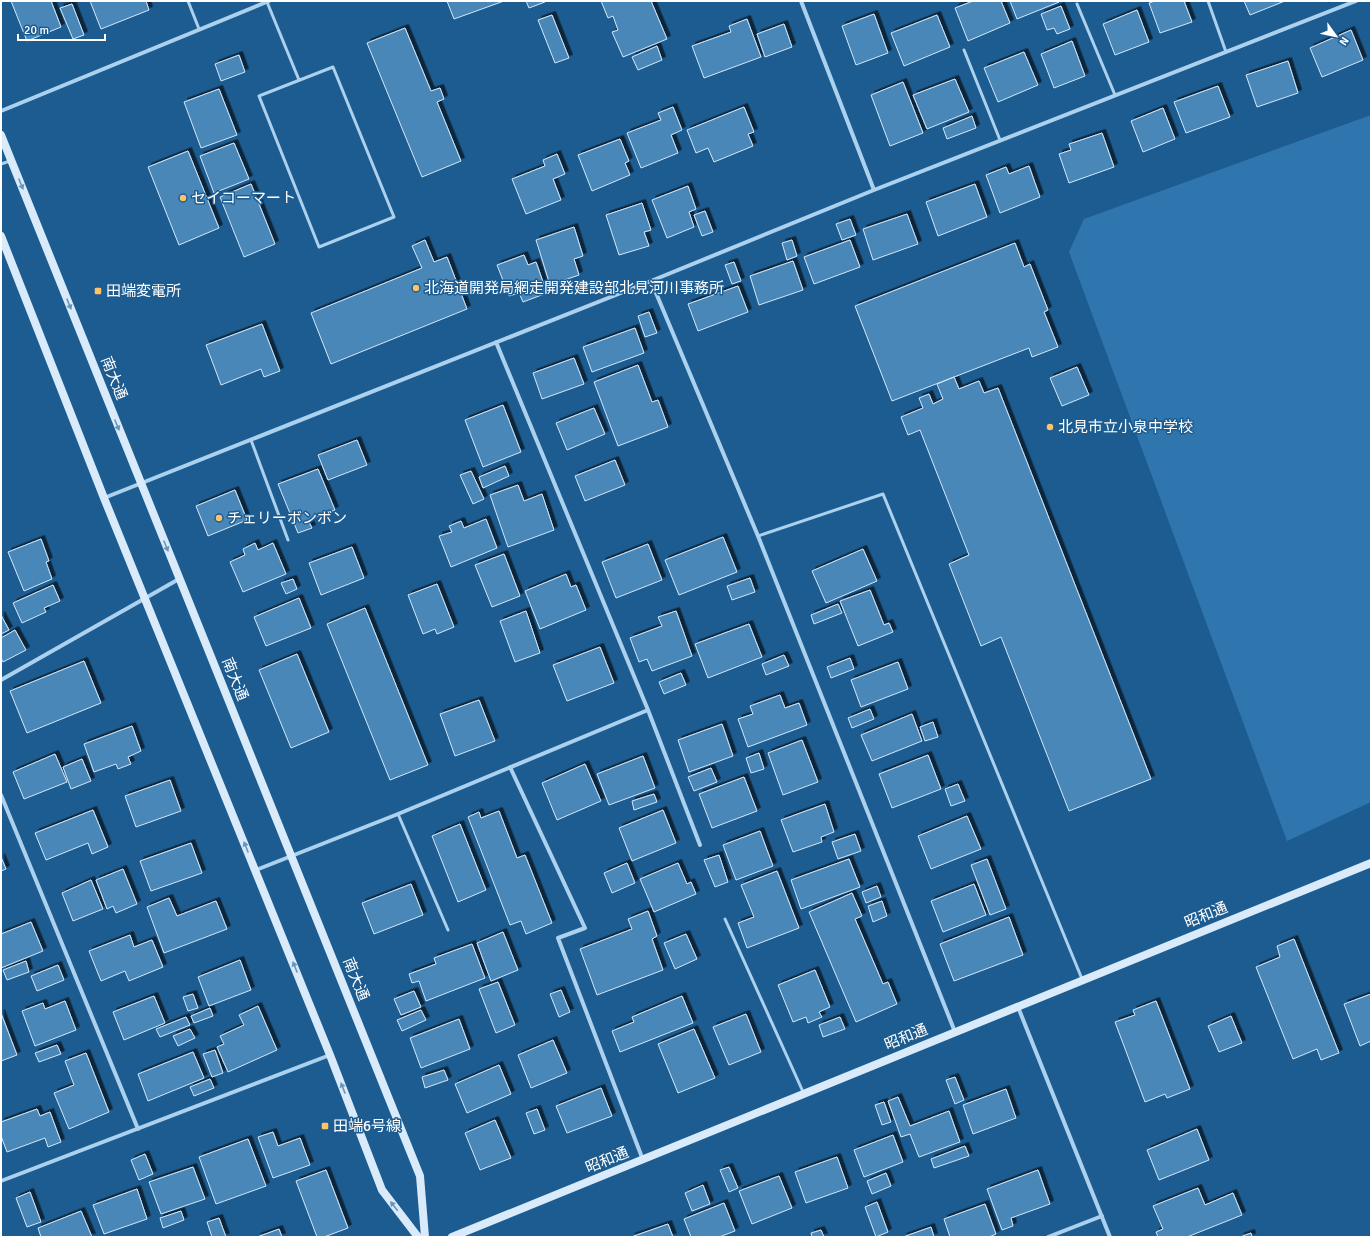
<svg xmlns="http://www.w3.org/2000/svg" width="1372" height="1238" font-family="Signika,'Noto Sans JP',sans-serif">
	<defs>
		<filter id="shadow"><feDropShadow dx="3.5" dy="-3.5" stdDeviation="0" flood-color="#0009"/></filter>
	</defs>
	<rect width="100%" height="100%" fill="#1d5c90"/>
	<path fill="#3076ae" d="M1371,115v687l-84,39 -218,-589 15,-33z"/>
	<path fill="#4a87b9" stroke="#d2e8fa" filter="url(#shadow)" d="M11,1h40l10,26 -34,14z
		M90,1h56l3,9 -48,19z
		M447,1h57l-50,18z
		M526,1h19v1l-16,6z
		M601,1h50l16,38 -44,18 -11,-25 6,-2 -5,-14 -5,2z
		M973,1h28l9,22 -42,18 -13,-33z
		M1010,1h48l1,1 -42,17z
		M1155,1h29l8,21 -32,11 -11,-30z
		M1244,1h41l-35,14z
		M72,4l12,31 -11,4 -13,-31z
		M1061,6l9,23 -13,5 -3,-6 -7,2 -6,-16z
		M1137,10l12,32 -34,13 -12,-31z
		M874,14l14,39 -32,12 -14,-39z
		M552,15l17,43 -14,5 -17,-43z
		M937,15l13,32 -46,19 -13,-33z
		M747,19l14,38 -57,21 -12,-32 39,-14 -2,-6z
		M784,24l8,23 -27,10 -8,-23z
		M405,28l26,63 9,-3 4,11 -7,3 24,59 -39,16 -55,-134z
		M1351,30l12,30 -41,17 -12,-29z
		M1072,41l13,35 -31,12 -13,-34z
		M657,46l5,14 -24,10 -6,-13z
		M1024,52l14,33 -40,17 -14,-34z
		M239,55l6,17 -24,9 -6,-17z
		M1288,61l10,32 -41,14 -11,-32z
		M955,79l14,33 -42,17 -14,-34z
		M903,82l20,51 -33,13 -19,-51z
		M1218,86l12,31 -44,16 -12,-31z
		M219,89l18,46 -36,13 -17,-46z
		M673,107l9,23 -11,5 7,18 -37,15 -14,-35 34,-13 -3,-7z
		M744,107l10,25 -6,2 5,12 -39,16 -6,-14 -12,5 -9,-23z
		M1163,108l12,31 -32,13 -12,-31z
		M972,116l4,12 -29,11 -4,-11z
		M1102,133l12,34 -45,16 -10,-29 12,-4 -2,-6z
		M620,139l9,22 -4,2 5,12 -38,16 -14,-36z
		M234,143l15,36 -35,14 -14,-37z
		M188,151l31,77 -40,17 -31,-78z
		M557,154l8,20 -12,5 8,21 -35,14 -14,-35 33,-13 -2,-6z
		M1029,166l11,31 -40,16 -14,-38 20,-8 3,7z
		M251,184l24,60 -31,13 -24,-60z
		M975,184l12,33 -49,19 -12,-34z
		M688,186l8,23 -7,3 5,15 -27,11 -15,-38z
		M642,203l9,27 -7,2 5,14 -30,9 -13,-40z
		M705,211l8,21 -11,4 -8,-21z
		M907,214l11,30 -45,16 -10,-31z
		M850,219l6,16 -14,5 -6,-16z
		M574,227l9,29 -9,3 5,16 -29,10 -14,-45z
		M425,240l9,22 13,-5 20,52 -136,55 -20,-51 111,-45 -10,-22z
		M792,240l5,16 -10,4 -5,-17z
		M850,240l10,27 -46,17 -10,-27z
		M1015,243l9,24 6,-3 18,46 -4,2 14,35 -26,10 -3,-9 -137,53 -37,-95z
		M524,255l4,10 8,-3 11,31 -24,9 -4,-9 -10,3 -12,-31z
		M793,261l10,29 -44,15 -9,-29z
		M734,262l7,19 -9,3 -7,-19z
		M738,286l10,26 -50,19 -10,-27z
		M649,312l8,21 -12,4 -7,-21z
		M262,324l18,47 -16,6 -3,-8 -40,16 -15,-40z
		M635,328l9,25 -52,19 -9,-25z
		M574,358l10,26 -42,15 -9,-26z
		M638,365l14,37 6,-2 10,27 -50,19 -24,-64z
		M1077,367l12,28 -27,11 -12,-28z
		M954,377l5,12 20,-8 5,12 14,-5 153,391 -82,32 -68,-174 -20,9 -32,-82 20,-9 -49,-125 -12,5 -7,-18 22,-9 -4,-10 10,-4 4,10 10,-5 -6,-15z
		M503,405l18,47 -38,15 -18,-47z
		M594,408l11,26 -38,16 -11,-27z
		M357,440l10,25 -39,15 -10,-25z
		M615,460l10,25 -40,16 -10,-25z
		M505,466l4,10 -26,12 -4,-11z
		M318,469l17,41 -27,10 4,8 -14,5 -20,-49z
		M471,471l13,28 -11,5 -13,-29z
		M518,485l6,16 18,-7 12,36 -46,17 -18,-52z
		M235,490l12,30 -39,16 -12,-30z
		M486,519l11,29 -46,19 -12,-31 13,-4 -3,-6 12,-5 3,7z
		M723,537l14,35 -58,23 -14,-35z
		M41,539l8,22 -3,1 6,17 -28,12 -16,-39z
		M255,543l3,7 15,-7 13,31 -43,18 -13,-30 15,-7 -2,-6z
		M648,544l14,36 -46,18 -14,-36z
		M352,547l12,31 -43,17 -12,-32z
		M863,549l14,32 -51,22 -14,-32z
		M504,554l16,42 -28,11 -17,-42z
		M566,574l5,13 5,-2 10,25 -46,19 -15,-38z
		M750,578l5,14 -23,8 -5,-14z
		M293,579l4,10 -11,5 -5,-11z
		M437,584l17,43 -17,7 -2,-5 -12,5 -15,-39z
		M53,585l7,16 -16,7 2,4 -24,11 -9,-20z
		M870,590l14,35 5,-2 4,9 -35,14 -18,-45z
		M299,598l12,30 -45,18 -12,-29z
		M838,604l4,9 -28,11 -3,-9z
		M365,608l63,157 -38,15 -63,-156z
		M526,611l14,42 -25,9 -15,-41z
		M676,611l16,45 -40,15 -5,-12 -8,3 -9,-24 32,-12 -4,-9z
		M1,615l8,15 -8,4z
		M749,624l13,33 -54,21 -13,-34z
		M15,630l11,20 -23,12 -2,-4v-20z
		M600,647l14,36 -47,18 -14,-36z
		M297,654l32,78 -38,16 -32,-78z
		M784,655l5,11 -23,9 -4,-11z
		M850,658l4,11 -23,9 -4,-11z
		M84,661l17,42 -74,30 -17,-42z
		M898,662l10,27 -47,18 -10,-27z
		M681,673l5,12 -22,9 -5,-12z
		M780,695l5,13 14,-5 8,22 -59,22 -10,-28 15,-5 -3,-8z
		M479,700l16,41 -40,15 -15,-42z
		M870,709l4,10 -22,9 -4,-10z
		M912,714l10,27 -50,20 -11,-26z
		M933,722l5,15 -13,4 -5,-14z
		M722,724l11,32 -44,16 -11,-32z
		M132,726l9,25 -13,6 3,7 -13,5 -2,-5 -22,8 -10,-28z
		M802,740l16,42 -35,13 -15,-42z
		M759,753l5,16 -13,4 -5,-15z
		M55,754l12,28 -43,17 -11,-27z
		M928,755l13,34 -49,19 -13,-34z
		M643,756l12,32 -46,17 -12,-31z
		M82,759l9,22 -20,8 -8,-22z
		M585,764l16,37 -44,19 -15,-37z
		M711,768l6,14 -23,9 -6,-14z
		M744,777l13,34 -45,17 -13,-34z
		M170,780l11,31 -45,16 -11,-31z
		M958,784l7,17 -14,5 -6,-17z
		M654,794l3,8 -23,8 -2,-9z
		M825,804l9,28 -13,5 1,5 -29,10 -12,-32z
		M93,810l15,37 -16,7 -4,-11 -42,17 -11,-27z
		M663,810l13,33 -44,18 -13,-33z
		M499,811l18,47 8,-3 27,68 -26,11 -5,-13 -11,4 -42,-108 11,-5 2,6z
		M967,816l14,33 -50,20 -13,-33z
		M460,824l26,66 -28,12 -26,-66z
		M760,831l13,35 -37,14 -13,-35z
		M855,834l6,17 -23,8 -6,-17z
		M191,843l11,30 -51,18 -11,-30z
		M719,855l9,27 -13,5 -11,-27z
		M1,857l5,12 -5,2z
		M849,859l11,28 -59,22 -10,-29z
		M987,859l19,50 -16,6 -19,-50z
		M627,863l8,20 -23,10 -8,-20z
		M678,863l9,21 4,-2 5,12 -42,18 -14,-33z
		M123,869l14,35 -21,9 -3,-7 -6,3 -11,-29z
		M777,871l22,57 -52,20 -9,-25 16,-6 -13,-32z
		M91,880l12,29 -30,12 -11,-28z
		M411,884l12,31 -49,19 -12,-31z
		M974,884l12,31 -43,17 -12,-31z
		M877,886l4,11 -15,6 -4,-11z
		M852,893l10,23 -7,3 28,65 5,-2 9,22 -41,18 -47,-110z
		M169,898l8,18 39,-15 11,28 -63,24 -17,-46z
		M882,901l5,15 -14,6 -5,-16z
		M648,911l9,25 -5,3 11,31 -66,25 -17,-46 52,-20 -4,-10z
		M1009,917l14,38 -69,26 -14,-37z
		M31,922l12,29 -42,17v-34z
		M503,932l15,38 -27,11 -14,-38z
		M686,934l11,25 -22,10 -11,-26z
		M130,935l4,12 18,-7 11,27 -34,14 -4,-10 -24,10 -12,-30z
		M1294,939l45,114 -18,7 -4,-11 -24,10 -37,-92 24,-10 -3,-11z
		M472,944l13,34 -59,23 -7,-20 -7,2 -3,-9 27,-10 -2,-6z
		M240,960l11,30 -42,16 -11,-29z
		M26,961l3,11 -22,8 -4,-10z
		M58,965l6,15 -27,11 -6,-15z
		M815,970l15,37 -11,5 3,5 -14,6 -2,-6 -13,5 -15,-37z
		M498,982l17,43 -19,8 -17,-44z
		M561,990l9,22 -11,5 -9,-23z
		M414,991l7,16 -20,8 -7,-16z
		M193,994l5,14 -10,3 -5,-14z
		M1371,994v47l-11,5 -16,-42z
		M154,996l11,27 -41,17 -11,-28z
		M682,996l11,27 -73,29 -8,-21 22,-9 -2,-5z
		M65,1001l11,29 -41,16 -13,-35 21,-8 2,6z
		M1156,1001l34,88 -23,9 -2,-4 -20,8 -30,-80 20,-7 -2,-5z
		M258,1006l19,44 -49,22 -11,-25 7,-3 -4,-8 24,-11 -5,-10z
		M210,1008l3,8 -19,7 -3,-7z
		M421,1010l5,10 -24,11 -5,-11z
		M1,1013l16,42 -16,6z
		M746,1014l15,38 -32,13 -16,-38z
		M1231,1016l11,27 -23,9 -11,-26z
		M186,1017l4,8 -30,12 -4,-8z
		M840,1017l5,12 -22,8 -4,-12z
		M459,1019l11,30 -49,19 -11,-30z
		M190,1029l5,9 -17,8 -5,-10z
		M694,1029l21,49 -37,15 -20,-49z
		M553,1040l14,33 -36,15 -13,-33z
		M57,1045l4,9 -22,8 -4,-9z
		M215,1050l8,23 -11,4 -9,-23z
		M193,1052l11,26 -56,23 -10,-27z
		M86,1053l23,59 -40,17 -15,-36 20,-8 -9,-24z
		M499,1065l12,29 -44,19 -12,-29z
		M444,1070l4,10 -23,8 -3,-11z
		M955,1077l9,23 -9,4 -9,-24z
		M210,1079l4,9 -20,8 -4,-9z
		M601,1088l11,28 -45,17 -11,-27z
		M1006,1089l10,29 -43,16 -10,-29z
		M898,1097l12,29 39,-15 11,31 -41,15 -9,-23 -9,3 -13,-36z
		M884,1102l7,20 -9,3 -7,-20z
		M37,1109l3,7 10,-4 11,30 -13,5 -3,-9 -38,14 -6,-16v-14z
		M537,1109l8,21 -11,4 -8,-21z
		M495,1120l16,38 -31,12 -15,-37z
		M1197,1129l12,31 -50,20 -12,-30z
		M273,1132l5,14 22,-8 10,27 -37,13 -15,-41z
		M893,1135l10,27 -39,15 -10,-27z
		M248,1139l18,47 -50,18 -17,-47z
		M965,1146l4,10 -35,12 -3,-9z
		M145,1154l8,20 -14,6 -8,-20z
		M837,1157l11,31 -42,15 -11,-31z
		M193,1167l12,32 -44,15 -12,-32z
		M729,1167l9,21 -9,4 -9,-22z
		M326,1170l22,58 -24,9h-7l-21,-56z
		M1038,1170l12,34 -39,14 2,8 -11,4 -15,-41z
		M886,1173l5,13 -19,8 -5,-13z
		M779,1176l13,32 -40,16 -13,-33z
		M703,1185l7,19 -18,7 -7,-18z
		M1198,1188l7,17 28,-12 9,22 -55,22h-29l-2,-5 7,-3 -10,-23z
		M137,1189l10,30 -43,15 -11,-29z
		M30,1192l11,30 -14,5 -11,-29z
		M877,1202l11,30 -12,5 -11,-30z
		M724,1203l11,28 -16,6h-28l-7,-18z
		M985,1204l11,30 -7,3h-39l-6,-18z
		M81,1211l11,26h-51l-3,-9z
		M181,1211l3,9 -21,8 -3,-10z
		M219,1218l7,19h-14l-5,-15z
		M668,1224l5,13h-42z
		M931,1227l3,10h-31z
		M279,1229l3,8h-25z
		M821,1230l3,7h-12l-1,-4z
		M1251,1233l1,4h-12z"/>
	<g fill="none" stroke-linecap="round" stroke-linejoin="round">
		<path stroke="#acd1ee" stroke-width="3" d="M188,1l11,28
			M1208,1l18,51
			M267,2l32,78
			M1077,4l38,91
			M964,50l36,90
			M333,67l61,150 -75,30 -60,-151z
			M1,164l9,-3
			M251,440l37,100
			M758,536l125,-42 199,485
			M398,814l50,116
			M725,919l79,175"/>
		<path stroke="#acd1ee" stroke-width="4" d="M801,1l73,189
			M1,111l268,-110
			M651,281l107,255 197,496
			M104,498l547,-217 223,-91 482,-189
			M1,680l178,-101
			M648,710l52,135
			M510,767l75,161 -27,10 85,222
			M1,795l137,334
			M256,870l142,-56 250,-104 -152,-368
			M1018,1007l92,230
			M1,1181l329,-126
			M1048,1237l54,-21"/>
		<path stroke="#d9ebfa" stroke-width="8" d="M1,135l419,1041 5,61
			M1,236l103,262 226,557 52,135 36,47
			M452,1237l919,-374"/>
	</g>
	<defs><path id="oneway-solid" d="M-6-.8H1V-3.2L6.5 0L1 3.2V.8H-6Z"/></defs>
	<g fill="#6895ba">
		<use href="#oneway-solid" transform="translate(21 184) rotate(68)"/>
		<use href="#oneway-solid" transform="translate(69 304) rotate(68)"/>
		<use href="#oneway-solid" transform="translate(117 425) rotate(68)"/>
		<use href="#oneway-solid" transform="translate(166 546) rotate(68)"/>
		<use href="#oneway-solid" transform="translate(246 847) rotate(-112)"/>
		<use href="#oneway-solid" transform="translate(295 967) rotate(-112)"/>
		<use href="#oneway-solid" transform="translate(343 1088) rotate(-111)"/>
		<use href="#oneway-solid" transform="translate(394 1206) rotate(-128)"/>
	</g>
	<g fill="#fdc36a" stroke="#1d5c90" stroke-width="1.5">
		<circle cx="183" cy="198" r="4"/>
		<circle cx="416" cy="288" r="4"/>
		<rect x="94" y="287" width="8" height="8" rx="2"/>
		<circle cx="1050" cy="427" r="4"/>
		<circle cx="219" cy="518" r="4"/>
		<rect x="321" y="1122" width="8" height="8" rx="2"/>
	</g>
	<g text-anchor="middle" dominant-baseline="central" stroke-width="3" stroke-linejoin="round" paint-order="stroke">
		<g font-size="15" fill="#fff" stroke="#1d5c90" text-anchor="start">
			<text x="191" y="198">セイコーマート</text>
			<text x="424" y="288">北海道開発局網走開発建設部北見河川事務所</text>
			<text x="106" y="291">田端変電所</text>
			<text x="1058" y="427">北見市立小泉中学校</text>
			<text x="227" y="518">チェリーボンボン</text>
			<text x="333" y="1126">田端6号線</text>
		</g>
		<g font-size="15" fill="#fff" stroke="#1d5c90">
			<text transform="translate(114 378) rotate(68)">南大通</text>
			<text transform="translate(235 679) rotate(68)">南大通</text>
			<text transform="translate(1206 915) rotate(-22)">昭和通</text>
			<text transform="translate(356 979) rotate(68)">南大通</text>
			<text transform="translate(906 1037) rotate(-22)">昭和通</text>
			<text transform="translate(607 1160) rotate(-22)">昭和通</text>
		</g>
	</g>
	<rect width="1372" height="1238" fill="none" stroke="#ffffff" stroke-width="4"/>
	<g transform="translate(1336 36) rotate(123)" stroke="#1d5c90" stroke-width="3" paint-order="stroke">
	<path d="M0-3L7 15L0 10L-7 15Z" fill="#ffffff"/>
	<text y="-6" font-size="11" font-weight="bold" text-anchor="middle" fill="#ffffff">N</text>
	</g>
	<path d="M18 34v6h87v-6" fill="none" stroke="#ffffff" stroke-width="2"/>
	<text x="24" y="34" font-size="12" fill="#ffffff" stroke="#1d5c90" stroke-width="3" paint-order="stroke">20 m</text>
</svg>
